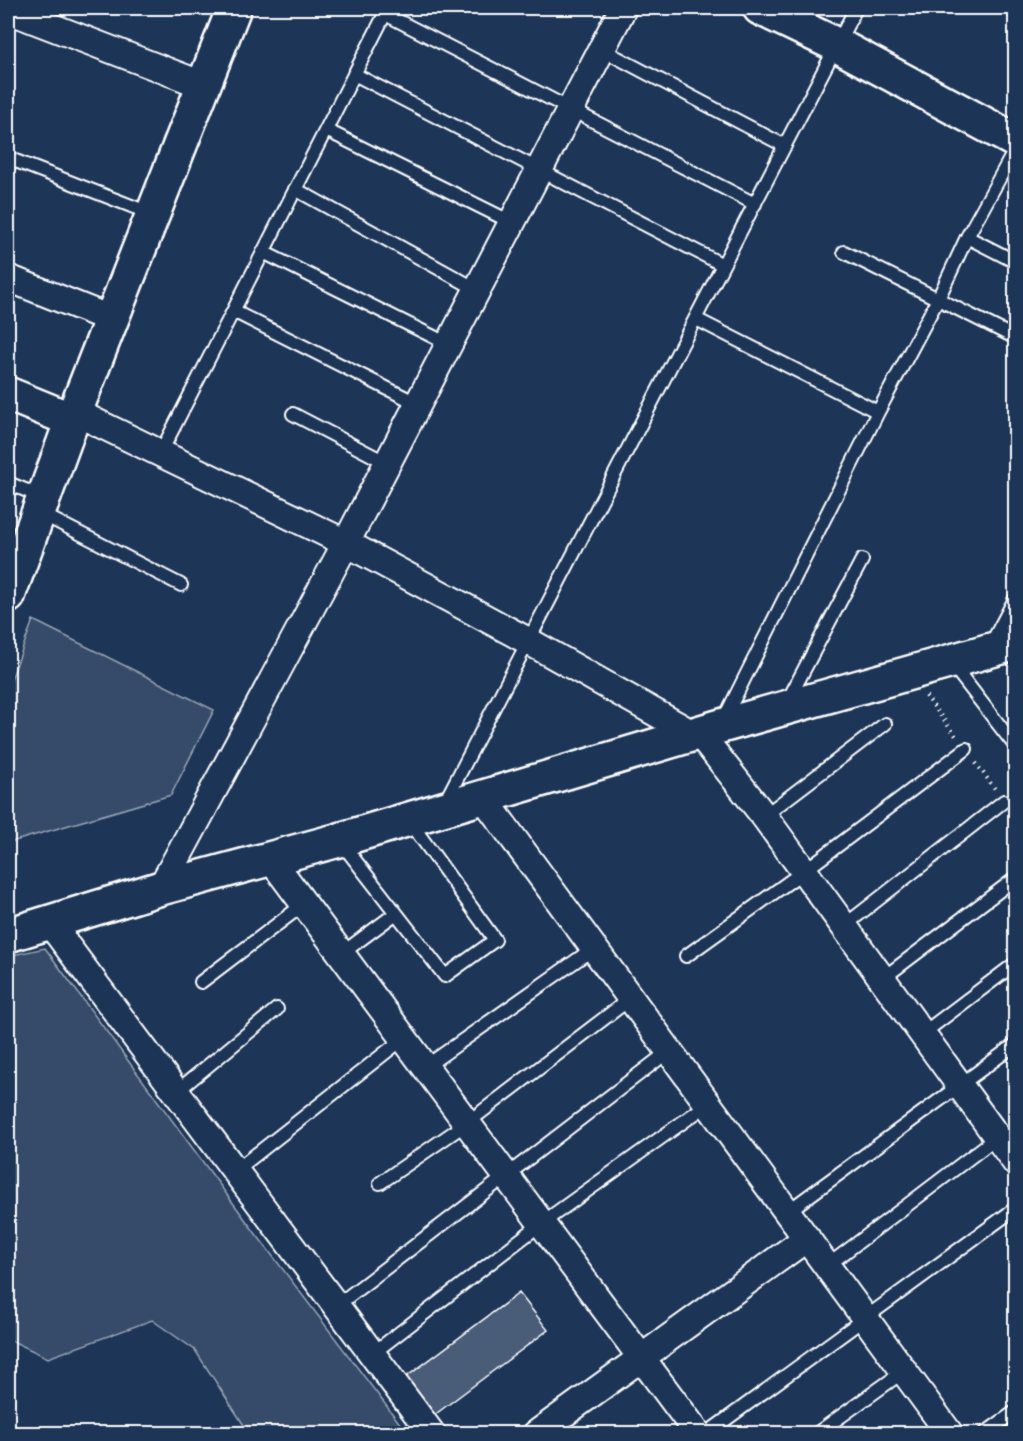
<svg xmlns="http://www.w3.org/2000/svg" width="1023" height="1441" font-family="'Comic Neue',sans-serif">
	<rect width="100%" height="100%" fill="#1d3557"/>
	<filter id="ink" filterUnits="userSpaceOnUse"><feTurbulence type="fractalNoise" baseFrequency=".0167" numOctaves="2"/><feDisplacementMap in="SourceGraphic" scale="12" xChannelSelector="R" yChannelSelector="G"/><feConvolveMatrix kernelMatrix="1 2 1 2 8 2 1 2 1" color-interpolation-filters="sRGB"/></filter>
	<g filter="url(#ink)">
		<path fill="#364b69" stroke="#9aa5b4" stroke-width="1.5" d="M33,620l181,90 -43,85 -163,48v-155z
			M45,948l208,282 154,203h-158l-54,-83 -43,-30 -104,38 -40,-19v-383z"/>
		<path fill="#4a5d79" stroke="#fff" stroke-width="1.5" d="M519,1293l29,37 -115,86 -28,-38z"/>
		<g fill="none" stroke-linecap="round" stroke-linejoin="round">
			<g stroke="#fff" stroke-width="16">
				<path id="lane" d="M1007,8l9,4
					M385,14l370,190
					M601,49l184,97
					M354,74l369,191
					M326,130l185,92
					M8,158l144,56
					M295,189l181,100
					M967,237l49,25
					M263,252l185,92
					M844,252l172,86
					M233,311l185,93
					M696,319l182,93
					M293,414l94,49
					M160,454l228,-446
					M8,483l34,14
					M40,513l141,72
					M991,644l25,-47
					M951,663l65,84
					M787,702l75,-142
					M723,721l155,-309 60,-113 29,-62 49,-89
					M445,802l411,-794
					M764,816l121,-92
					M340,841l105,135 50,-36 -85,-118
					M844,926l160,-125
					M341,954l54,-40
					M686,956l118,-85 162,-122
					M882,979l134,-101
					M201,982l103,-78
					M922,1034l94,-71
					M425,1067l169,-119
					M176,1092l101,-83
					M235,1171l169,-133
					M380,1183l87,-60 164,-125
					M787,1212l229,-168
					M827,1266l170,-129
					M336,1306l333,-255
					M372,1354l170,-131 166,-119
					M706,1434l310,-226
					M816,1434l88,-63
					M984,1434l32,-23"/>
			</g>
			<g stroke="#fff" stroke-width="30">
				<path id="street" d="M8,10l195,75
					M8,278l105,42
					M75,412l271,131 184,99 163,92
					M699,733l65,83 252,347
					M483,797l467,637
					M270,858l428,576
					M161,888l185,-345 277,-535
					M49,922l383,512
					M536,1434l271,-196"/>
			</g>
			<g stroke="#fff" stroke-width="38">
				<path id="secondary" d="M760,8l77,37 179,96
					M8,394l64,26
					M8,596l67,-184 159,-404
					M8,935l153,-47 178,-48 382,-114 295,-83"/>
			</g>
			<path stroke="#fff" stroke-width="4" stroke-dasharray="1.5 4.5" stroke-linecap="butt" d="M926,696l30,40
				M976,763l19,26"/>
			<use href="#lane" stroke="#1d3557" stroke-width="12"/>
			<use href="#street" stroke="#1d3557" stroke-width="26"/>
			<use href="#secondary" stroke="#1d3557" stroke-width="33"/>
		</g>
	</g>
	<rect width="1023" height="1441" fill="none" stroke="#1d3557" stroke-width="30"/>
	<rect x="15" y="15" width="993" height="1411" fill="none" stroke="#fff" stroke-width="2" filter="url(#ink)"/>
</svg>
